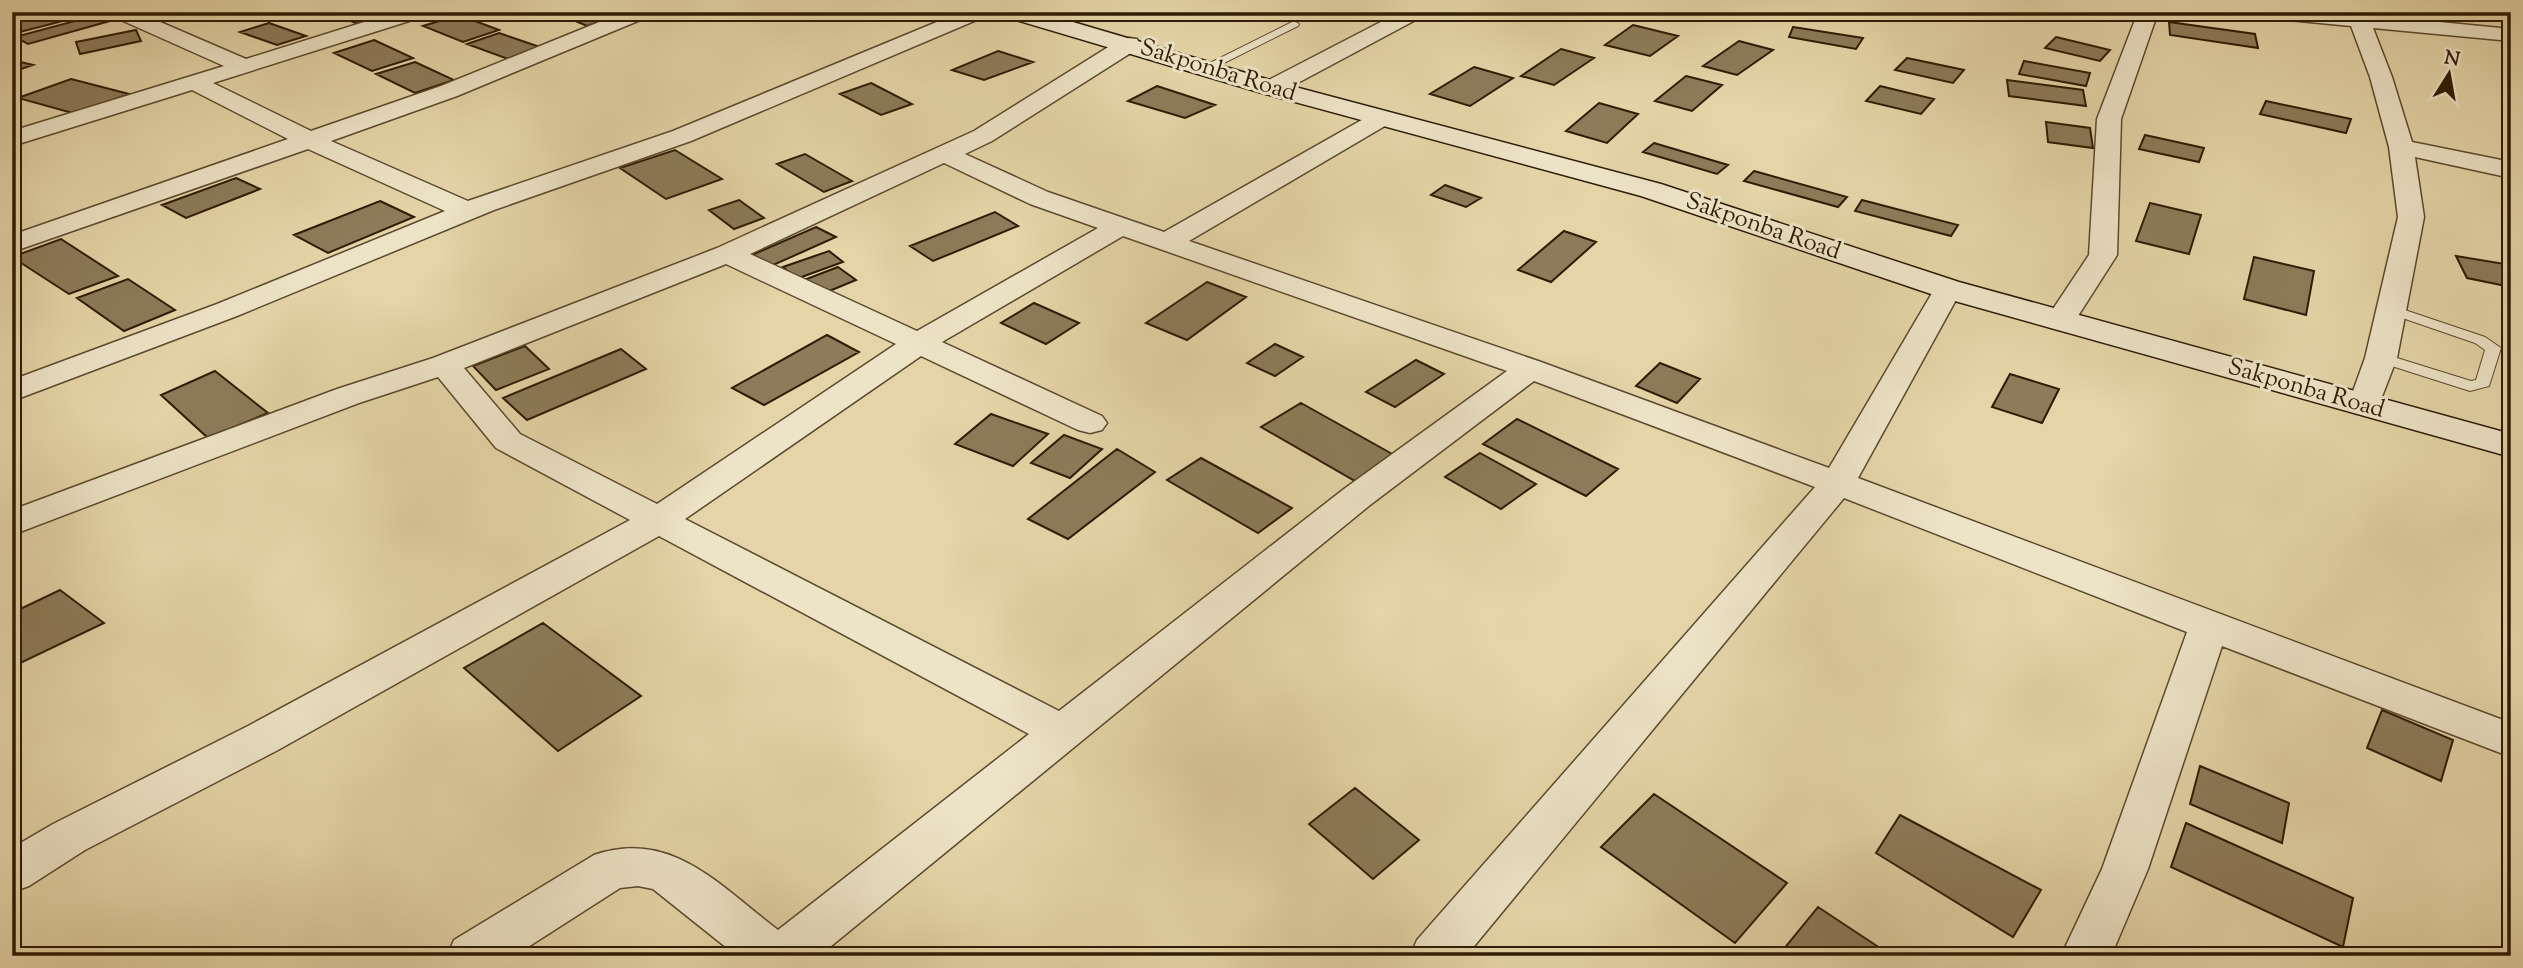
<svg xmlns="http://www.w3.org/2000/svg" width="2523" height="968" font-family="'Sorts Mill Goudy',serif">
	<rect width="100%" height="100%" fill="#e4d4a7"/>
	<filter id="stains"><feTurbulence type="fractalNoise" baseFrequency=".00286" numOctaves="4"/><feColorMatrix values="0 0 0 0 .2 0 0 0 0 .09 0 0 0 0 .02 0 0 0 .5 -.17"/></filter>
	<radialGradient id="worn" r=".72"><stop offset=".6" stop-color="#630" stop-opacity="0"/><stop offset="1" stop-color="#630" stop-opacity=".3"/></radialGradient>
	<path fill="#8d7b59" stroke="#2e1b04" stroke-width="2" d="M49,12l41,2 -78,20v-13z
		M328,12h59l4,2 -33,10z
		M587,12h42l-42,14 -19,-8z
		M1961,12h34l3,5 -36,-2z
		M97,15l13,6 -82,23 -13,-7z
		M459,15l40,15 -36,12 -40,-16z
		M2169,22l86,12 3,14 -88,-13z
		M269,23l37,13 -29,9 -37,-13z
		M1633,25l45,11 -28,20 -45,-11z
		M1793,27l70,11 -7,11 -67,-12z
		M136,30l5,11 -61,13 -4,-12z
		M499,33l41,14 -32,12 -41,-15z
		M2056,37l54,13 -10,11 -55,-13z
		M374,40l39,18 -41,13 -38,-18z
		M1739,41l34,9 -36,25 -34,-9z
		M1561,49l33,9 -40,27 -33,-9z
		M998,51l35,11 -49,18 -32,-10z
		M1907,58l57,12 -11,13 -58,-13z
		M12,60l21,5 -21,7z
		M2024,61l66,12 -4,13 -67,-12z
		M415,62l39,18 -39,13 -39,-19z
		M1474,67l39,11 -43,28 -40,-12z
		M1686,76l36,9 -30,26 -37,-10z
		M71,79l58,15 -53,20 -58,-16z
		M2007,80l76,10 3,16 -77,-10z
		M871,83l41,21 -31,11 -41,-21z
		M1157,86l58,19 -30,13 -57,-17z
		M1880,86l54,13 -13,15 -55,-13z
		M2266,101l85,18 -5,14 -86,-19z
		M1599,103l39,11 -31,29 -41,-12z
		M2046,122l44,6 3,20 -45,-6z
		M2145,135l59,13 -5,14 -60,-13z
		M1654,143l74,22 -11,9 -74,-22z
		M675,150l47,29 -56,20 -46,-31z
		M805,154l47,27 -28,11 -47,-28z
		M1754,171l93,26 -9,10 -94,-26z
		M236,178l24,11 -74,29 -24,-13z
		M1445,185l36,13 -15,9 -35,-12z
		M739,200l25,18 -30,11 -25,-19z
		M1862,200l96,25 -7,11 -96,-25z
		M380,201l34,16 -86,36 -34,-18z
		M2150,203l51,12 -12,39 -53,-13z
		M995,212l23,14 -85,35 -23,-15z
		M816,227l20,10 -65,29 -19,-11z
		M1564,231l32,11 -45,40 -33,-12z
		M61,239l57,37 -49,18 -57,-37z
		M829,251l14,11 -47,17 -13,-12z
		M2456,256l55,9v22l-44,-9z
		M2254,257l60,14 -8,44 -62,-16z
		M838,267l18,13 -34,14 -18,-14z
		M128,279l47,31 -51,21 -47,-33z
		M1207,282l39,15 -59,43 -41,-17z
		M1034,303l45,20 -33,21 -45,-21z
		M827,335l32,17 -95,53 -32,-17z
		M1275,344l28,13 -28,19 -28,-13z
		M525,346l24,23 -53,21 -23,-24z
		M621,349l25,20 -119,51 -24,-22z
		M1416,360l28,14 -49,33 -29,-15z
		M1660,363l40,16 -23,24 -41,-17z
		M215,371l53,42 -60,25 -47,-43z
		M2010,374l49,15 -17,34 -50,-16z
		M1301,403l93,52 -39,26 -94,-54z
		M991,414l57,20 -35,32 -58,-22z
		M1517,419l101,50 -32,27 -103,-52z
		M1064,435l38,14 -32,29 -39,-15z
		M1117,449l38,23 -87,67 -40,-20z
		M1480,453l56,31 -35,25 -56,-32z
		M1201,458l91,50 -34,25 -91,-53z
		M60,590l44,33 -92,44v-54z
		M543,623l98,73 -83,55 -94,-83z
		M2382,710l71,30 -12,41 -74,-33z
		M2200,766l89,37 -7,40 -92,-39z
		M1355,788l64,52 -46,39 -64,-55z
		M1654,794l133,89 -52,60 -134,-96z
		M1900,815l141,75 -28,47 -137,-84z
		M2186,823l167,75 -10,49 -172,-80z
		M1818,907l74,49h-114z"/>
	<g fill="none" stroke-linecap="round" stroke-linejoin="round">
		<g stroke="#5c492d" stroke-width="2">
			<path id="lane" d="M1294,21l5,3 -1,2 -88,44 -10,-2z
				M2390,305l95,32 16,11 -12,38 -19,5 -94,-30 -3,-3 8,-5 90,28 5,-1 9,-30 -10,-7 -90,-31 -2,-3 2,-3z"/>
		</g>
		<g stroke="#5c492d" stroke-width="3">
			<path id="street" d="M109,12h28l109,47 150,-47h32l-3,4 -212,67 98,48 130,-45 183,-74h29l-3,4 -193,80 -126,45 137,60 205,-70 288,-119h28l-3,4 -295,125 -197,69 -257,106 -225,85v-21l205,-76 228,-93 -137,-62 -296,103v-17l276,-96 -96,-49 -180,56v-15l212,-65 -112,-50z
				M1400,12h26l-3,4 -144,77h-16l-3,-5 3,-5z
				M2138,12h20l-37,107 -4,136 -46,72 -11,3 -11,-3 -4,-6 44,-66 8,-136z
				M2259,12h78l174,17v12l-138,-13 19,49 20,65 99,20v16l-96,-21 9,60 -27,141 -21,54 -12,3 -12,-3 -4,-7 17,-47 33,-141 -9,-70 -19,-70 -19,-51 -82,-8z
				M1129,38l8,1 3,5 -3,5 -145,92 -27,13 83,38 116,40 210,-119h16l4,5 -4,5 -201,118 352,121 288,106 109,-185 10,-3 10,3 4,6 -104,189 653,245v34l-289,-111 -74,223 -37,87h-50l41,-87 85,-237 -343,-134 -378,458h-56l7,-16 398,-453 -281,-106 -164,124 -551,451h-82l-84,-67 -15,-3 -18,2 -106,68h-67l7,-16 140,-85c78,-27 127,32 184,75l251,-196 -370,-198 -381,214 -193,100 -56,36 -17,6v-44l41,-24 195,-98 382,-206 -134,-72 -58,-71 -79,26 -347,132v-25l325,-121 96,-31 284,-110 257,-117 147,-92zM944,163l86,41 68,24 -181,103 -167,-77zM1123,236l384,135 -163,118 -285,222 -374,-192 236,-163 157,74 12,3 12,-3 5,-7 -5,-7 -160,-74zM726,264l170,80 -239,160 -137,-70 -56,-66z"/>
		</g>
		<g stroke="#2e1b04" stroke-width="3">
			<path id="secondary" d="M1003,12h36l241,71 381,101 298,98 552,152v23l-574,-161 -296,-100 -379,-103 -256,-76z"/>
		</g>
		<use href="#lane" fill="#ede3c6" fill-rule="evenodd"/>
		<use href="#street" fill="#ede3c6" fill-rule="evenodd"/>
		<use href="#secondary" fill="#ede3c6" fill-rule="evenodd"/>
	</g>
	<g text-anchor="middle" dominant-baseline="central" stroke-width="6" stroke-linejoin="round" paint-order="stroke">
		<g font-size="24" fill="#2e1b04" stroke="#ede3c6">
			<text transform="translate(1218 71) rotate(17)">Sakponba Road</text>
			<text transform="translate(1763 227) rotate(19)">Sakponba Road</text>
			<text transform="translate(2306 389) rotate(16)">Sakponba Road</text>
		</g>
	</g>
	<rect width="2523" height="968" fill="none" stroke="#e4d4a7" stroke-width="42"/>
	<rect x="14" y="14" width="2495" height="940" fill="none" stroke="#2e1b04" stroke-width="3.5"/>
	<rect x="21" y="21" width="2481" height="926" fill="none" stroke="#2e1b04" stroke-width="2"/>
	<g transform="translate(2449 74) rotate(11)" stroke="#ede3c6" stroke-width="5" paint-order="stroke">
	<path d="M0-5L12 26L0 18L-12 26Z" fill="#2e1b04"/>
	<text y="-10" font-size="19" font-weight="bold" text-anchor="middle" fill="#2e1b04">N</text>
	</g>
	<rect width="100%" height="100%" filter="url(#stains)"/>
	<rect width="100%" height="100%" fill="url(#worn)"/>
</svg>
